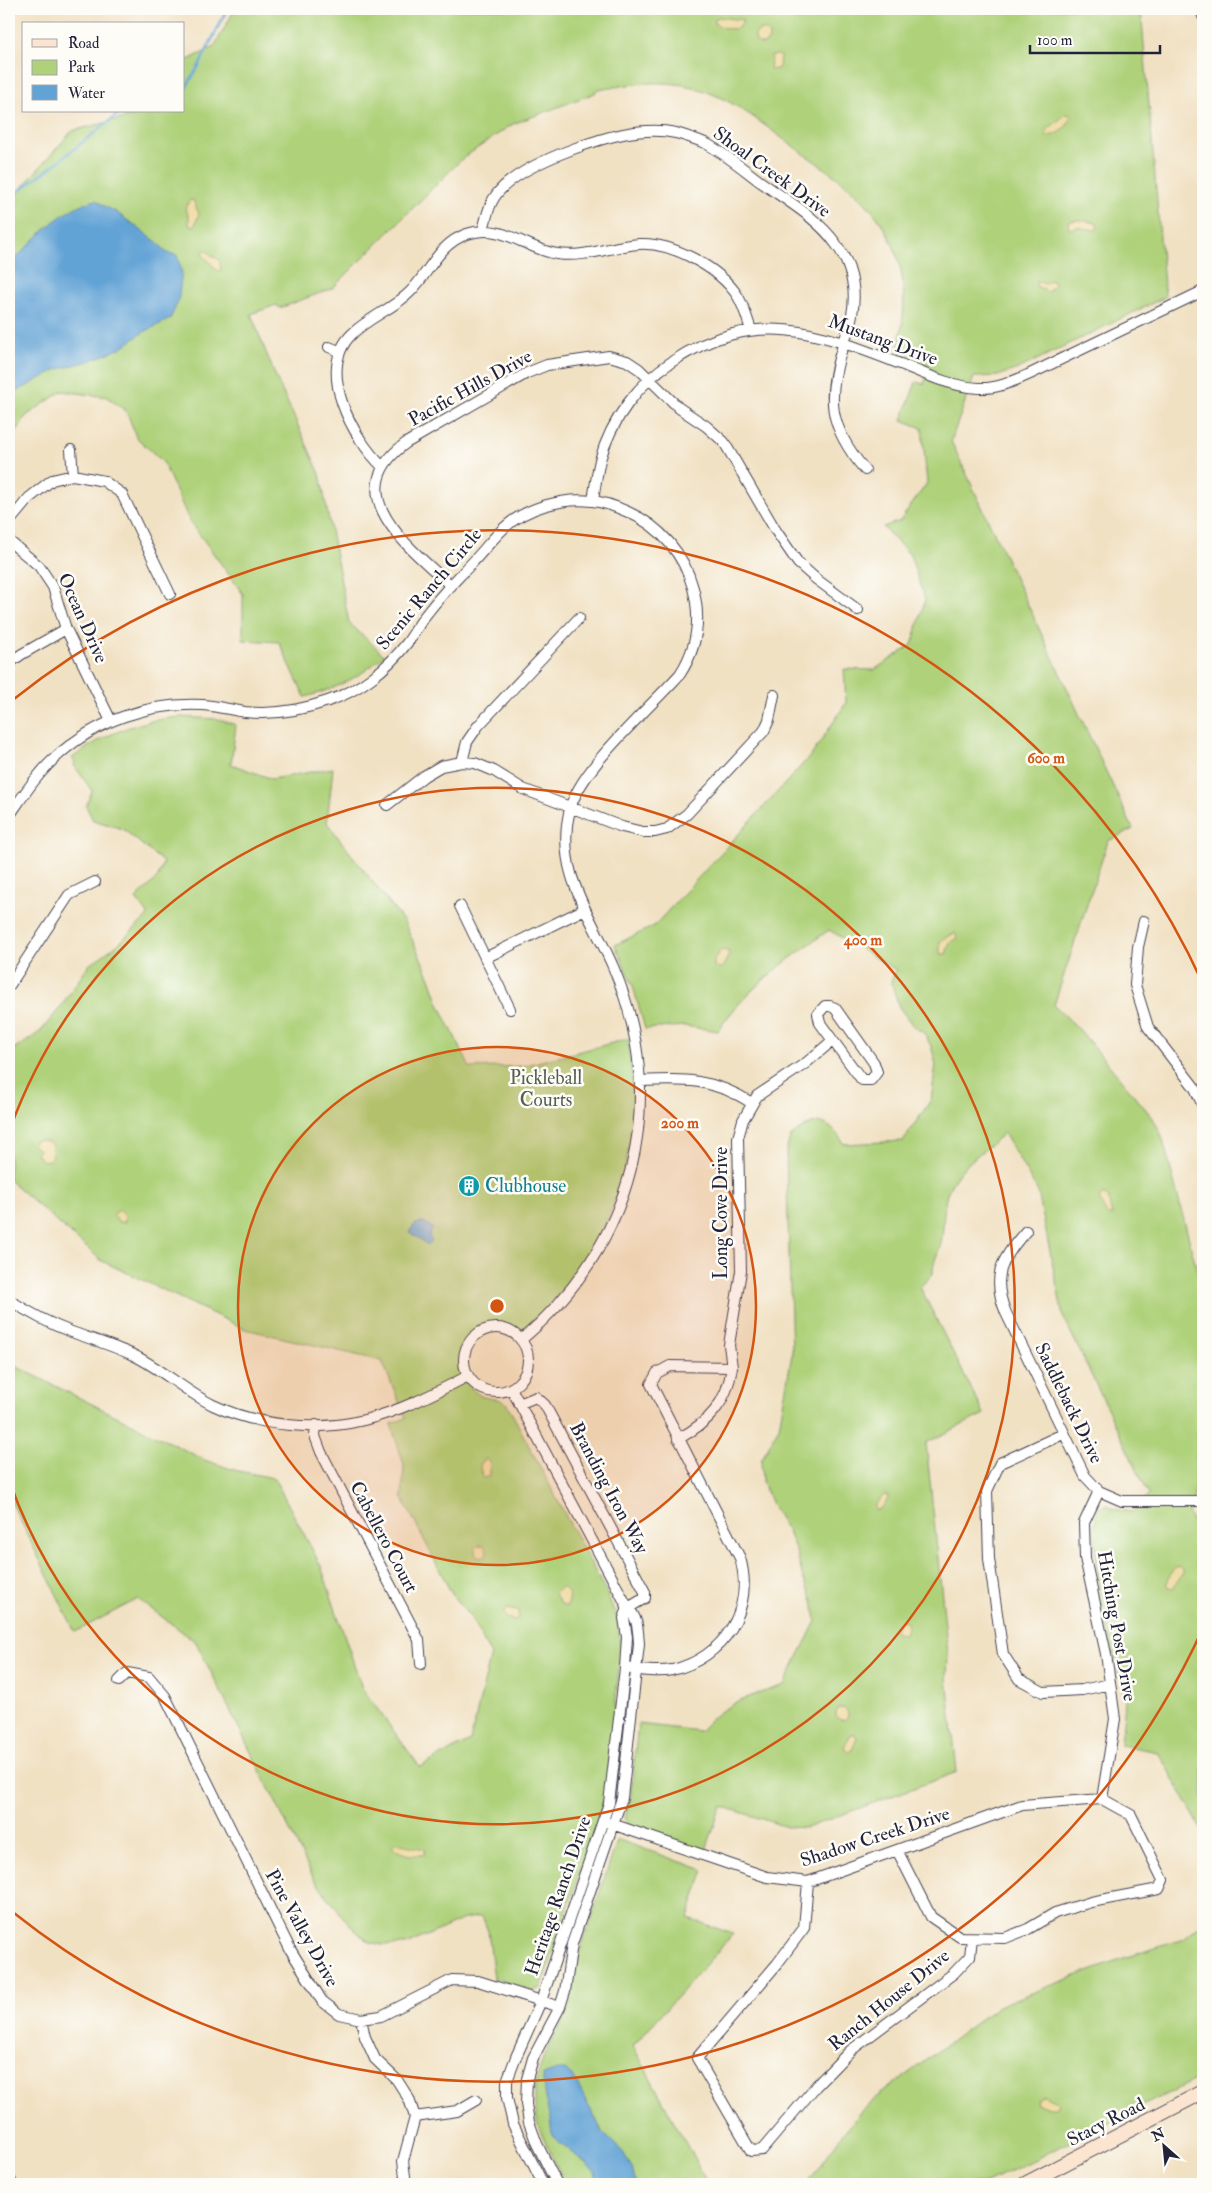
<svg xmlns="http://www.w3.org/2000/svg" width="1212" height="2193" font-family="'IM FELL Double Pica',serif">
	<rect width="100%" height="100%" fill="#fdfcf7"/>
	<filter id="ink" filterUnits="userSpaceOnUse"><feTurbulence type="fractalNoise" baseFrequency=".02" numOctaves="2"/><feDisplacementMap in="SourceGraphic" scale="10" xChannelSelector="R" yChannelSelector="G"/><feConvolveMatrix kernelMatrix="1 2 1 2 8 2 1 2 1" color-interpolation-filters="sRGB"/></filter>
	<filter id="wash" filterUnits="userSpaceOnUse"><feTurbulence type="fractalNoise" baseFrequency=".0096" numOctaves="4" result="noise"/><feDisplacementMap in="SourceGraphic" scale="20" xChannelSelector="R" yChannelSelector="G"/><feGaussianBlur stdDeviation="1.12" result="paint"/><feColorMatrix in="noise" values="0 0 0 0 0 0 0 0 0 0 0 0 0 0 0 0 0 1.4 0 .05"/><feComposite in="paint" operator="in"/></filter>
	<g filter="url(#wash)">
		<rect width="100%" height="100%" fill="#f1e1c3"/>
		<path fill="#afd17a" stroke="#687a5a" d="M235,9h906l24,288 -147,72 -20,7 -24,1 -23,64 182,388 -25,12 -54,164 24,23 75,90 9,18 41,157v35l-9,168 -6,16 15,30v290l-45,-80 -37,-7 4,-44 -4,-21 -14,-50 -8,-40 -5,-62 4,-20 7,-3 13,5 14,2 17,-17 -86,-179 -25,-124 -34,-59c-21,20 -50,35 -58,65 -3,13 -2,26 -4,39 -1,13 -10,24 -9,37l-13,13 64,127 -58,29 22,211 -1,24 10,94 -151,56 -19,-1 -66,-21 -16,47 -77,-27 -3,-7 5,-20 8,-75 62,7c22,-28 52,-35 84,-46l32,-64 -3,-21 -10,-22 -7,-27 -9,-21 -13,-21 -12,-28 -1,-21 18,-33 13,-73 -6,-202 4,-15c24,-18 36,-22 54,7l59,-3 28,-41 5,-36 -5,-18 -7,-13 -10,-6 -15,-20 -8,-26 5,-11 -67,-40c-40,29 -84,59 -111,101l-33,-5 -40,3 -12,-43 -18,-41 39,-19 159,-173 33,-50 -2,-34 30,1 38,-25 13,-45 -15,-45 -27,-28 17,-6 27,-38 -5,-55 -20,-8 14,-38 8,2 5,-14 -34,-13c18,-61 10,-118 -39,-163 -20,-19 -44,-34 -66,-50 -31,-23 -60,-47 -98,-57 -32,-8 -66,-3 -97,4v2l-82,31 -50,34 -130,130 -53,20 -4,-3 -25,9 24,61 45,99 29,149 35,32c-23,22 -48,34 -79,42l-26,-55 -36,-2v-46l-54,-74 -26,-58 -27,-25 -9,-25 -20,-15 -45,-6 -36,25 -17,28v-242l63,-71 81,-20h31v-49l30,-15z
			M180,717l38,2 18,6 -5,39 41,15 61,-11 -6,55 77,99 26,56 9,26 31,64 52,-2 106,-27c18,119 -16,210 -105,292 -12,-2 -20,-9 -33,-7 -34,6 -37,52 -12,70 9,7 21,2 29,10l101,192 10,25 3,27 -15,146 -65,194 -8,4 -39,-14 -6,-47 -6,-15 -18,3 -58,26h-24l-12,-3 -10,-7 -17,-18 -29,-38 -118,-237 -58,-43 -63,33 -66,-135v-134l198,98 31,10 36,7 47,88 41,122 58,79 50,-26 21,-86 -20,-37 -18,-22 -51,-99 2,-32 -13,-41 15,-6 -24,-57 -137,-32 -143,-68 -93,-81v-130l11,-4 21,-15 18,-22 30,-44 28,-20 30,-28 1,-3 -12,-15 22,-22 5,-15 -40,-33 -30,-9 -7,-14 6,-15 -18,-26 1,-3 -3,-4c32,-24 67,-38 108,-41z
			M619,1840l85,30 -16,48 45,16 -100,112 75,138h-143l-27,-58 -3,-20v-21l9,-30 19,-34 7,-17 8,-47 39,-116z
			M1203,1923v153l-218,108h-178l36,-51 27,-31 128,-96 119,-46 67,-21z"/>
		<path fill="#eeda9e" stroke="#887e6c" d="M719,17l23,3 1,2c-6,11 -19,7 -29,1l1,-5z
			M755 37a7 7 0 1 1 14 0a7 7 0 1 1-14 0Z
			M778,55l2,1 -1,12 -7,2 -2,-2 1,-12z
			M1066,114l4,1 1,3c-3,9 -15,19 -25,18l1,-6z
			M190,200h3l6,14 -5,13 -5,-2v-8l-4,-9z
			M1080,220l17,3 1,5 -3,2 -18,-3 -6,2 -3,-2 2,-6z
			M205,250l15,11 1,9 -3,1 -16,-17z
			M1050,280l3,2 1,3 -6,7 -12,-6 1,-5 8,3z
			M955,933l3,5 -8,5 -4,11h-6v-13z
			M721,950l7,1 1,4 -7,13 -8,-1v-7z
			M35,1140c16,1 21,3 15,20l-7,1 -7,-7 3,-4 -6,-6z
			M1103,1194l5,3 4,18h-5l-8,-16z
			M119,1210l6,6v6h-6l-6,-7z
			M486,1459l4,3v14l-7,2 -3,-10 1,-5z
			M884,1495l4,1c0,6 -7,15 -13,14v-5z
			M475 1551a6 6 0 1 1 12 0a6 6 0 1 1-12 0Z
			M1178,1567l6,4 -11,17 -4,-1c-4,-6 3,-18 9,-20z
			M561,1587c9,3 11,13 5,20l-5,-3 -7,-10z
			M507,1609l11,2 1,7 -5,2 -7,-2 -4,-4z
			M904,1621l4,3 -3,10 -10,-1 -1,-2 4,-7z
			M836 1714a6 6 0 1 1 12 0a6 6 0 1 1-12 0Z
			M851,1734h4l2,4 -5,12 -4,2 -4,-5z
			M396,1843l29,6v5c-8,3 -25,1 -32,-7v-3z
			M1044,2095l14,7 -2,6h-8l-12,-5 1,-4z"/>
		<path fill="#62a3d6" stroke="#426288" d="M96,200l8,6 12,6 41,30 10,11 10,2 5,17 -4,30 -8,17 -26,13 -25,17 -30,12 -33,9 -47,26v-134l6,-3c23,-23 48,-52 81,-59z
			M420,1223h6l7,5 -4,8 3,5 -4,4 -19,-13 6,-8z
			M557,2070h8l8,6 30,57 20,19 9,16 4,16h-39l-2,-13 -43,-35c-1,-22 -10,-39 -9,-61z"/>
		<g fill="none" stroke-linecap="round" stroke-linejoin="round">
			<path stroke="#62a3d6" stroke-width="2.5" d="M184,91l16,-27 27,-55
				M9,198l41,-30 72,-57"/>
		</g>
	</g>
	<g filter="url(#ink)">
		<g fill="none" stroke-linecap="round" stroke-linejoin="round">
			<g stroke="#413f4f" stroke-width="12">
				<path id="minor" d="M1201,9l2,7
					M483,230c3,-10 5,-23 11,-32 14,-23 55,-40 79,-49 32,-12 69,-23 103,-16 10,3 20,6 29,10 19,10 36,24 53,37 26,19 59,37 78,64 9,12 15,27 17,42 3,21 -3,39 -10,59 -17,53 -15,81 22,125
					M329,347l10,4
					M71,450l2,25
					M383,467c-30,-28 -68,-97 -31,-133 17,-17 41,-25 58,-42 20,-20 28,-48 57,-58 35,-12 58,15 90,20 29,4 54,-8 82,-10 33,-2 80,24 98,51 7,11 10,23 14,35
					M593,501c2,-14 4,-28 7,-41 11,-40 39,-78 73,-99 84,-54 145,-29 230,4 24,10 50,22 76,23 18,1 35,-7 51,-14l173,-83
					M9,522l20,-24 23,-18 21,-5 31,6 18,13 48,100
					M9,541l30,25 14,21 13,42 45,92
					M451,586c-40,-38 -115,-91 -45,-143l121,-70 20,-8 62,-9 18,5 12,8 40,39 27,18 18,16 52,89 22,32 18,16 42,31
					M9,663l13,-9 44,-25
					M462,762l5,-20 11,-16 101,-108
					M387,805l37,-29 17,-10 21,-4 13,1 19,8 29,18 99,38 21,5h12l12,-3 20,-15 77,-83 5,-11 5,-25
					M9,816c14,-20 28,-42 47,-59 39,-36 93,-55 147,-52 14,1 28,5 42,7 28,3 57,-2 83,-11 31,-10 59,-32 79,-58 8,-10 13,-22 21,-31 12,-16 27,-31 41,-46 12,-12 22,-26 35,-38 21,-20 59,-31 88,-27 12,1 25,6 36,11 32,14 56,42 65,76 8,30 4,60 -13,86 -30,34 -99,93 -110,135 -16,63 21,105 44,160 57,135 18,278 -93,371
					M460,906l50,103
					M1144,921l-6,26 -3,38 13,42 47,61 8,18
					M485,958l100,-49
					M9,986l60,-91 26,-13
					M825,1006h5l5,2 39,55 3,9 -6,8h-9l-3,-4 -39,-53 -2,-9z
					M640,1081c46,-2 72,-3 112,22
					M1026,1231c-25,28 -35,46 -20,82l79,163 14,15 23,10h81
					M9,1300c19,12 39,23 60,31 21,8 43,14 64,24 28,13 51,36 80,50 44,21 104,27 151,15 37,-9 71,-27 104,-44
					M464 1360a32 32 0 1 1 64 0a32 32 0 1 1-64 0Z
					M511,1388l117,220c10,10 10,22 11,36l-17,154 -50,146 -7,47 -5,16 -27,51 -6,21 -1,25 3,18 8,22 20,40
					M519,1404l17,-7 9,8 100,187v6l-17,10
					M316,1425l-1,11 6,16 98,188 2,24
					M1063,1434l-63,29 -13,28 2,68 14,95 16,25 24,13 39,-2 28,-6
					M678,1439c31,-17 49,-35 54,-72
					M1099,1491l-15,32 1,35 21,96 9,65 -13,80
					M625,1668c15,2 32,5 47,2 52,-12 83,-61 68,-112l-89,-174 6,-11 13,-7 62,1 -3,-22 12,-74 -3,-133 5,-18 14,-24 49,-33 26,-22
					M119,1681l8,-8 22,4 16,19 125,253 32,52 17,13 22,5 20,-3 71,-36 26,1 82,26
					M609,1823l158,54 41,5 214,-77 80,-6
					M897,1850l34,67 29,20 45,1 23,-9 27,-16 36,-11 68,-13 4,-9 -32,-65 -29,-16
					M808,1882l-4,46 -27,36 -80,94 54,93 11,-1 54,-64 34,-35 104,-78 16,-17 2,-18
					M361,2019l4,18 10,22 22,21 12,19 6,18 -12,44 3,23
					M415,2117l42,-6 19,-11
					M9,2177l3,7
					M543,2184l-30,-60 -6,-26v-17l9,-24 25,-56 68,-198 16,-135 2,-31 -3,-19 4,-10"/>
			</g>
			<g stroke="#413f4f" stroke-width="16">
				<path id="secondary" d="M1025,2184l178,-92"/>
			</g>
			<use href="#minor" stroke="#fff" stroke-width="10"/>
			<use href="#secondary" stroke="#fce5d0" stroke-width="14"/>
		</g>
	</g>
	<circle cx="497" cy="1306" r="259" fill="#d45411" fill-opacity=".12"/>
	<g fill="none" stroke="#d45411" stroke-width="2.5">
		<circle cx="497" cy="1306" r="259"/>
		<path d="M10 1129A518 518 0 1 1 10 1483"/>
		<path d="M1203 1628A776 776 0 0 1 14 1913M14 699A776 776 0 0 1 1203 984"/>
	</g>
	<defs>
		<g id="building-disc" transform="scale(1.125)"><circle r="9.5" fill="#0f9aa8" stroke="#fdfcf7"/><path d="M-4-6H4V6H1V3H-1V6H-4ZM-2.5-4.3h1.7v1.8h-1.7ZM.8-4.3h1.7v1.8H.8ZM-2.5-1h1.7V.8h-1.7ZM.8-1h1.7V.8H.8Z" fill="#fff"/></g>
	</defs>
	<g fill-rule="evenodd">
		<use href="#building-disc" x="469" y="1186"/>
	</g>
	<g text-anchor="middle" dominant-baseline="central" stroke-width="5" stroke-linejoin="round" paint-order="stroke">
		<g font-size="19" fill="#22223b" stroke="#fdfcf7">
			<text transform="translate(772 172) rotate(36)">Shoal Creek Drive</text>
			<text transform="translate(883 340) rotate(20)">Mustang Drive</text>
			<text transform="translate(470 388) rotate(-29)">Pacific Hills Drive</text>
			<text transform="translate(429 589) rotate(-50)">Scenic Ranch Circle</text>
			<text transform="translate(83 618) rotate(66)">Ocean Drive</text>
			<text transform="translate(721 1213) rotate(-90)">Long Cove Drive</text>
			<text transform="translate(1069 1403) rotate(64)">Saddleback Drive</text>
			<text transform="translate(609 1488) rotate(62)">Branding Iron Way</text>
			<text transform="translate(384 1537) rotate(62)">Cabellero Court</text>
			<text transform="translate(1117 1626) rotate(80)">Hitching Post Drive</text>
			<text transform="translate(875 1837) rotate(-18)">Shadow Creek Drive</text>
			<text transform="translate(558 1896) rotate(-71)">Heritage Ranch Drive</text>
			<text transform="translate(302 1928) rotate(61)">Pine Valley Drive</text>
			<text transform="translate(889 2000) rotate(-39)">Ranch House Drive</text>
			<text transform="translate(1106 2122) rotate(-27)">Stacy Road</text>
		</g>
		<g font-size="19" fill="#535f51" stroke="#fdfcf7">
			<text x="546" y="1078">Pickleball<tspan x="546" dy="22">Courts</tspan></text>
		</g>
		<g font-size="19" fill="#0d838f" stroke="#fdfcf7" text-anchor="start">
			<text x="485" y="1186">Clubhouse</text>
		</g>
	</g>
	<circle cx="497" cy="1306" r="8" fill="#d45411" stroke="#fdfcf7" stroke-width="2.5"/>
	<g font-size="15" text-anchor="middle" font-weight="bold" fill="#d45411" stroke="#fdfcf7" stroke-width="5" stroke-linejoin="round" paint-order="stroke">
		<text x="1046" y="763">600 m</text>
		<text x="863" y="945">400 m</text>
		<text x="680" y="1128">200 m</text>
	</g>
	<rect width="1212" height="2193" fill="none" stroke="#fdfcf7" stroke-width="30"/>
	<rect x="22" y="22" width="162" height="90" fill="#fdfcf7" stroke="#a5a5ac"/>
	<rect x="32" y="39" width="25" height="8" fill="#fce5d0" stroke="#a5a5ac"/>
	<text x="68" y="48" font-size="15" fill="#22223b">Road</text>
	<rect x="32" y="60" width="25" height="15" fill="#afd17a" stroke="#a5a5ac"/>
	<text x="68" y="72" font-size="15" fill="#22223b">Park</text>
	<rect x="32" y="85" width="25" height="15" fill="#62a3d6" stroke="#a5a5ac"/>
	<text x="68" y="98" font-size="15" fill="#22223b">Water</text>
	<g transform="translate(1164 2146) rotate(333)" stroke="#fdfcf7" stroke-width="4" paint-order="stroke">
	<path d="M0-4L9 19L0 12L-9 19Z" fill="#22223b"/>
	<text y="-8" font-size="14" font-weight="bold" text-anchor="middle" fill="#22223b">N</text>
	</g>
	<path d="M1030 45v8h130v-8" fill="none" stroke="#22223b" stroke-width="2.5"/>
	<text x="1037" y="45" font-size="15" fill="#22223b" stroke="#fdfcf7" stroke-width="4" paint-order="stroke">100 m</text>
</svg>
